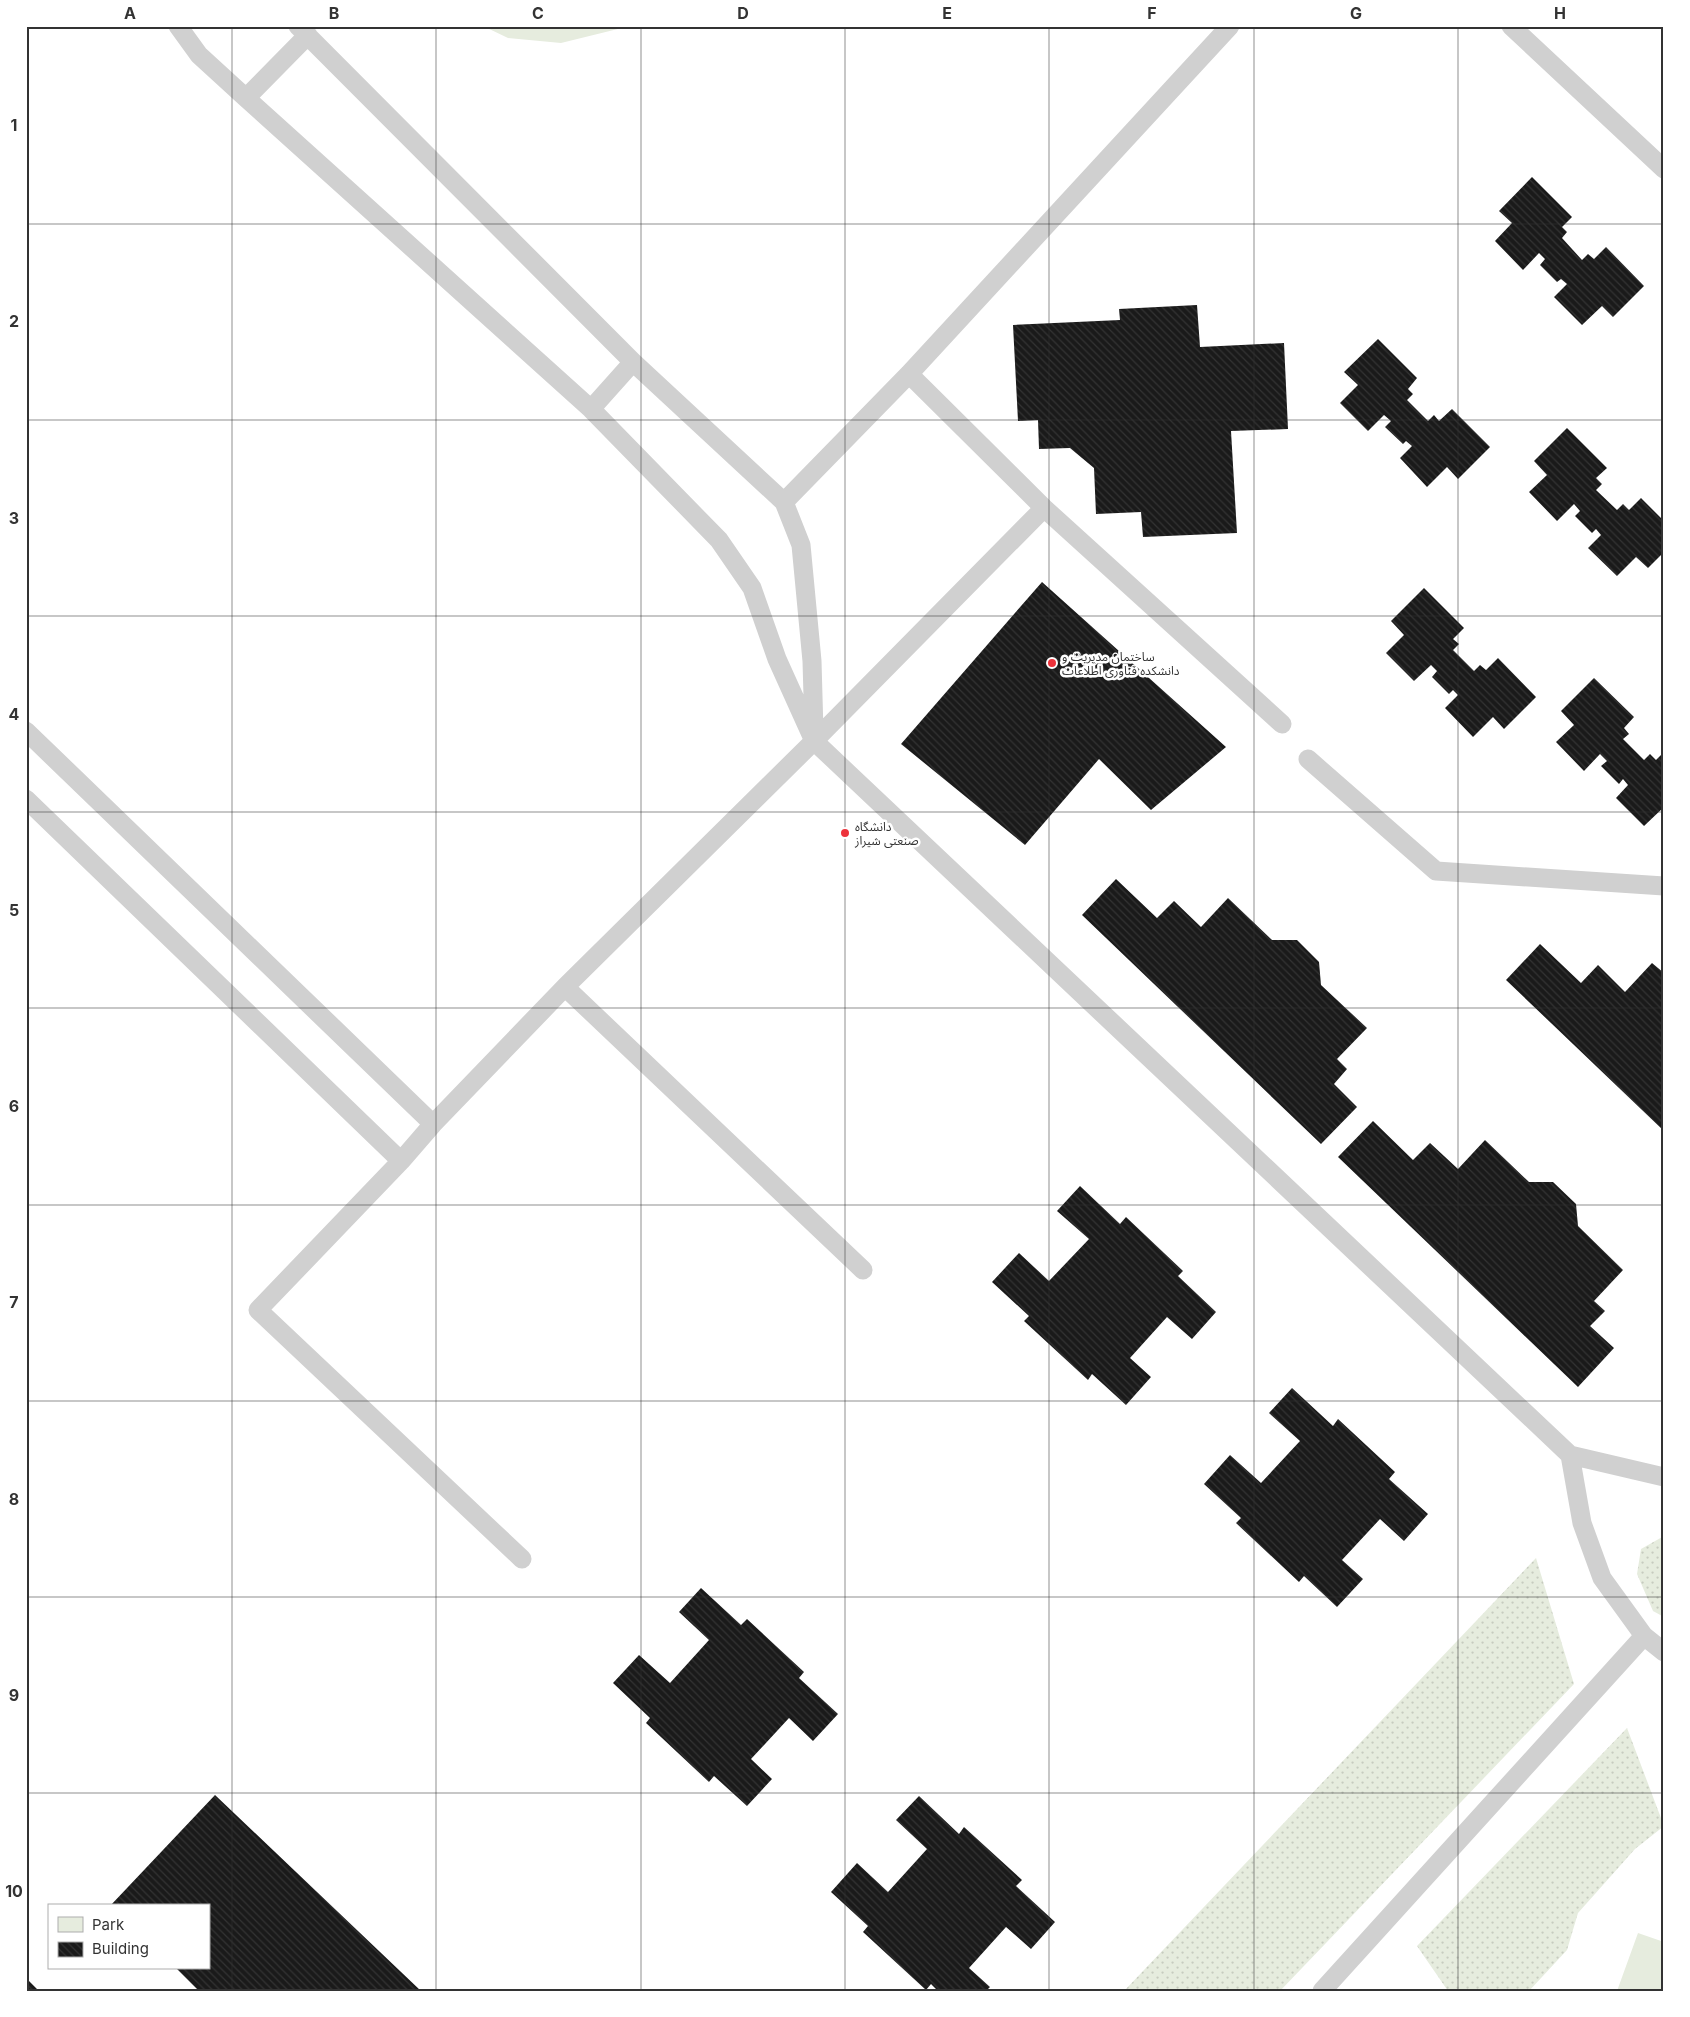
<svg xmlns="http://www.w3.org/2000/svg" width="1690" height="2017" font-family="Inter,'Noto Sans Arabic',sans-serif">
	<defs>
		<pattern id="grass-dots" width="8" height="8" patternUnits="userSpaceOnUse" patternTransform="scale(1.25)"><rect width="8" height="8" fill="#e6ecde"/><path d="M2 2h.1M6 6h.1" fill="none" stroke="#c6cbbf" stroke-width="1.8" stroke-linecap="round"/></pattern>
		<pattern id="building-back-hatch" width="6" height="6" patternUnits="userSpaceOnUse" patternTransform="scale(1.25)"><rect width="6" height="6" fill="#1a1a1a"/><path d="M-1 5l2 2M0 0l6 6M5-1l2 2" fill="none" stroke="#333"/></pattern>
	</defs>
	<rect width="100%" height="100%" fill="#fff"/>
	<path fill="url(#grass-dots)" d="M1664,1536v81l-11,-6 -16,-37 4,-25z
		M1536,1558l38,126 -294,307h-156z
		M1627,1728l37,98 -29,23 -57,64 -11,37 -38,41h-81l-31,-45z"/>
	<path fill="#e6ecde" d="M483,26h147l-69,17 -53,-5z
		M1638,1933l26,9v49h-47z"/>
	<path fill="url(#building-back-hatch)" d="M1532,177l40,40 -10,10 5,5 -5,6 20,22 6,-6 6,5 12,-12 38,39 -31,31 -11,-11 -20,19 -28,-28 13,-13 -6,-5 -4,3 -17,-17 5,-6 -6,-6 -16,17 -28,-29 17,-18 -13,-12z
		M1197,305l3,42 84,-4 4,86 -57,2 6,102 -94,4 -2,-25 -45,2 -2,-46 -24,-20 -31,1 -1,-29 -20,1 -5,-96 107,-5 -1,-11z
		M1378,339l39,39 -9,11 5,5 -6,6 21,21 6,-6 5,6 13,-12 38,38 -32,32 -11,-12 -20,20 -27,-29 12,-12 -6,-5 -3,3 -18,-17 6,-6 -7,-6 -16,16 -28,-28 18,-18 -14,-13z
		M1567,428l40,40 -11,10 6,6 -6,6 21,20 6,-6 6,6 12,-12 23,23v31l-16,16 -12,-11 -19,19 -29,-28 13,-13 -5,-6 -4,4 -17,-17 5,-5 -6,-7 -17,17 -28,-29 18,-17 -13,-14z
		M1042,582l184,165 -75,63 -52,-51 -74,86 -124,-101z
		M1424,588l40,40 -11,11 6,5 -6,6 21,21 6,-6 6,5 12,-12 38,39 -32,32 -11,-12 -20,20 -28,-29 13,-13 -5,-5 -4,4 -17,-17 5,-6 -6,-6 -17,16 -28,-28 18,-18 -13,-14z
		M1594,678l40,39 -10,11 5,6 -6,5 21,21 6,-6 6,6 8,-8v55l-20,19 -28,-28 12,-13 -5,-6 -4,5 -18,-18 6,-5 -7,-7 -16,17 -28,-29 18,-17 -13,-14z
		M1116,879l41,39 17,-17 27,26 27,-29 44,42h25l22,22 2,23 46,43 -30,31 10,10 -13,15 23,23 -36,37 -239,-229z
		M1540,944l41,39 17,-18 27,27 27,-29 12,10v158l-158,-151z
		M1373,1121l40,39 17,-17 28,26 27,-29 44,42h24l23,22 2,22 45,44 -29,31 11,10 -15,15 24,22 -36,39 -240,-230z
		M1080,1186l40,38 6,-7 57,54 -5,5 38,36 -24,27 -25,-22 -37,41 21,19 -25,28 -34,-31 -4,6 -64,-59 5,-5 -37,-34 27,-29 30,28 40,-42 -32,-28z
		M1292,1388l41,38 5,-7 57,53 -6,7 39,35 -24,27 -24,-22 -38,41 21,19 -26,28 -33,-31 -5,6 -63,-59 5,-5 -37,-34 26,-29 31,28 39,-42 -31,-28z
		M701,1588l40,37 6,-6 57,53 -5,6 39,36 -25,27 -24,-23 -38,41 21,20 -25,27 -33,-30 -5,6 -63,-59 4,-5 -37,-35 26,-28 31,28 39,-43 -30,-28z
		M215,1795l206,196h-222l-23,-23h33v-62h-99z
		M919,1796l40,38 5,-7 58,53 -6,6 39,36 -24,27 -25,-22 -37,41 21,19 -4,4h-48l-7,-7 -5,6 -63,-58 5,-6 -37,-34 26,-29 31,29 39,-43 -31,-29z
		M29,1981l10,10h-13v-7z"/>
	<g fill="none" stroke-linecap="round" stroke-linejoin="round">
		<path stroke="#d0d0d0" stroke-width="19" d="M178,26l21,29 47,43 345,311 128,131 33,48 25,71 37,82 756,714 94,22
			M298,26l335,336 151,140 17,43 11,116 2,71
			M1511,26l153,143
			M246,98l62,-63
			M591,409l42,-47
			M784,502l125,-128 321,-348
			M1044,508l238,216
			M26,731l407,393
			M1308,759l128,112 228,15
			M26,799l375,362
			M565,987l298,283
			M1570,1455l12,68 20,55 42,58 20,16
			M522,1559l-264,-249 143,-149 32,-37 132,-137 249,-246 230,-233 -135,-134
			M1322,1991l322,-355"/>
	</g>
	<path fill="none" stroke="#333" stroke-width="1" stroke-opacity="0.55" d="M232,26v1965M436,26v1965M641,26v1965M845,26v1965M1049,26v1965M1254,26v1965M1458,26v1965M26,224h1638M26,420h1638M26,616h1638M26,812h1638M26,1008h1638M26,1205h1638M26,1401h1638M26,1597h1638M26,1793h1638"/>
	<g fill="#ed323b" stroke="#fff" stroke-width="2">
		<circle cx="1052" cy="663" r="5"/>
		<circle cx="845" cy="833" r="5"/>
	</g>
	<g text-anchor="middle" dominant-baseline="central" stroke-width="5" stroke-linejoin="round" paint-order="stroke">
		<g font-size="12" fill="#333" stroke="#fff" text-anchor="start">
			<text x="1062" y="656">ساختمان مدیریت و<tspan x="1062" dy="14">دانشکده فناوری اطلاعات</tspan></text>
			<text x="855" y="826">دانشگاه<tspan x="855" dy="14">صنعتی شیراز</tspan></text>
		</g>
	</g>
	<rect width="1690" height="2017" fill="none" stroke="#ffffff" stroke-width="55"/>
	<rect x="48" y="1904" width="162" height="65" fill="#ffffff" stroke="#adadad"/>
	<rect x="58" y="1917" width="25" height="15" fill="#e6ecde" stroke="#adadad"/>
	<text x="92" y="1930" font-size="15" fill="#333333">Park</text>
	<rect x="58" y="1942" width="25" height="15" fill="url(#building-back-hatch)" stroke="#adadad"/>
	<text x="92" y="1954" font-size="15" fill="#333333">Building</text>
	<rect x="28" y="28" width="1634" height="1962" fill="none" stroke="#333" stroke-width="2"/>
	<g font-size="16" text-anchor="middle" font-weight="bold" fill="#333">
		<text x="130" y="19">A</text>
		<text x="334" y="19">B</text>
		<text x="538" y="19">C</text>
		<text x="743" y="19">D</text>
		<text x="947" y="19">E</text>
		<text x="1152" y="19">F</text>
		<text x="1356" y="19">G</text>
		<text x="1560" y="19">H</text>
		<text x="14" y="131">1</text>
		<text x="14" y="327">2</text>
		<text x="14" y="524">3</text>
		<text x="14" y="720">4</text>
		<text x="14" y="916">5</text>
		<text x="14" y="1112">6</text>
		<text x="14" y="1308">7</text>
		<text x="14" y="1505">8</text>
		<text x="14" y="1701">9</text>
		<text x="14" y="1897">10</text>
	</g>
</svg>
